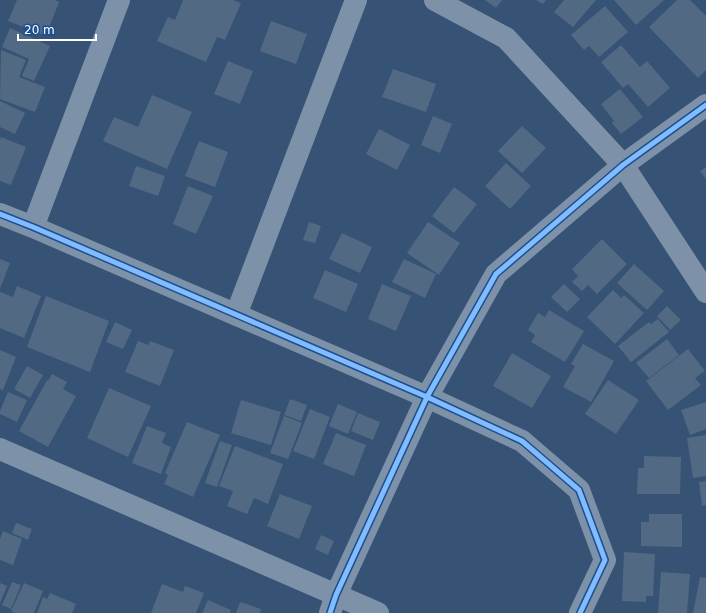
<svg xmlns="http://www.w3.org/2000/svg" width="706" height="613" font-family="'DejaVu Sans',sans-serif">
	<rect width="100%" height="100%" fill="#365274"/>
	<path fill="#526984" d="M17,0h38l4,2 -13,34 -38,-15z
		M183,0h50l8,3 -16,37 -8,-3 -11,25 -49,-21 11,-24 7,3z
		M485,0h17l-6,8z
		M536,0h10l-3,4z
		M564,0h32l-23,27 -19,-15z
		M614,0h50l-28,25z
		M677,0h13l16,16v54l-8,8 -49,-51z
		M605,6l23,26 -29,25 -10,-11 -5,4 -13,-15z
		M271,21l36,13 -11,30 -36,-13z
		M10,28l40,18 -16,35 -12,-5 7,-17 -27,-12z
		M621,45l19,22 7,-6 23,27 -22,19 -20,-23 -5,4 -22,-26z
		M1,50l25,10 -7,17 26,10 -10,25 -35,-13z
		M228,61l25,10 -13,33 -26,-10z
		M393,69l43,15 -10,28 -44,-15z
		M620,89l23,28 -22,17 -9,-11 2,-2 -13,-17z
		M152,95l40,17 -25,57 -64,-28 11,-24 24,10z
		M0,101l25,12 -10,21 -15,-7z
		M433,116l19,8 -12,29 -19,-8z
		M522,126l24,22 -24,25 -24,-22z
		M379,129l31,16 -13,25 -31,-16z
		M1,137l25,10 -15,38 -11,-4v-41z
		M199,141l29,11 -13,35 -30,-11z
		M506,163l25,23 -21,23 -25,-23z
		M136,166l29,10 -7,20 -29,-10z
		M706,167v12l-6,-8z
		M188,186l25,10 -17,38 -23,-10z
		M454,187l23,17 -23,29 -22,-17z
		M309,222l12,4 -6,17 -12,-3z
		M428,222l32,21 -21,32 -32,-22z
		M342,233l30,14 -12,26 -31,-14z
		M602,239l25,25 -30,30 -9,-9 -6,6 -10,-9 6,-6 -6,-7z
		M0,259l10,4 -10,26z
		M404,259l32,15 -11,24 -33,-16z
		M634,264l30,27 -17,19 -30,-27z
		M325,270l33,14 -12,28 -33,-14z
		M382,284l29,12 -15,35 -28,-12z
		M564,284l16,15 -13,13 -16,-15z
		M17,286l24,10 -17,42 -24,-10v-36l13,5z
		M613,290l8,8 3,-3 20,18 -29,31 -28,-27z
		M46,296l63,25 -19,51 -63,-25z
		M667,306l14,14 -11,10 -13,-14z
		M549,310l35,21 -19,31 -34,-20 4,-7 -7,-5 10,-17 7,4z
		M658,319l11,13 -38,30 -13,-16 31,-24 2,2z
		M115,322l17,8 -9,19 -17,-7z
		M667,339l12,16 -30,23 -13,-15z
		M138,341l10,4 2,-4 24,9 -14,36 -35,-14z
		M583,344l31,17 -23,41 -28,-15 12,-21 -4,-2z
		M688,349l17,22 -10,7 6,7 -33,25 -22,-29z
		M0,350l16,7 -13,33 -3,-1z
		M512,353l39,23 -19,32 -39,-22z
		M27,366l16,9 -13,23 -16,-9z
		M52,374l15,8 -4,7 13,7 -28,51 -29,-16 28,-51 1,1z
		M608,380l31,20 -23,34 -31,-20z
		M109,388l42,18 -23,51 -41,-19z
		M8,392l19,8 -10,22 -17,-8v-3z
		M290,399l17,6 -6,16 -17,-6z
		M241,400l40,12 -10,33 -40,-12z
		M706,402v27l-16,6 -9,-25z
		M338,404l19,8 -9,22 -19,-8z
		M310,409l20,8 -16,42 -21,-8z
		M358,413l22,9 -7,18 -22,-9z
		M284,416l18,7 -14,36 -18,-6z
		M187,422l33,13 -27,62 -29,-13 4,-9 -3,-2z
		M147,426l19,7 -4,10 9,4 -10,27 -29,-11z
		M336,433l30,12 -12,31 -31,-12z
		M706,435v41l-13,2 -6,-40z
		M220,441l12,4 -15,42 -12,-4z
		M235,446l48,18 -15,40 -14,-6 -7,16 -20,-8 6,-15 -14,-5z
		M644,456l37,1 -1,37h-43l1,-26h6z
		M706,481v24l-4,1 -3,-24z
		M280,494l32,12 -13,33 -32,-13z
		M649,514h33v33l-41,-1v-24h8z
		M16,523l16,6 -4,11 -16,-7z
		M3,531l19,8 -9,26 -13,-5v-21z
		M321,535l13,6 -6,14 -13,-6z
		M624,552l31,2 -2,42h-7v6l-24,-1z
		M661,572l29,2 -3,39h-29z
		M700,577l6,1v35h-13z
		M12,582l9,3 -10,24 -9,-4z
		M0,583l7,3 -7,17z
		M24,583l19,8 -9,22h-19l-4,-2z
		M162,584l21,8 2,-6 19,7 -8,20h-45z
		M50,593l26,11 -4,9h-35l6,-16 4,2z
		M208,600l23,10 -1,3h-28z
		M240,602l21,7 -1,4h-24z"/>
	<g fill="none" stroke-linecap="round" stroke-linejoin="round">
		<path stroke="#7d92a8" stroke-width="22" d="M435,0l71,38 117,127 83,127
			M0,214l33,13 394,170 95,44 57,49 26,70 -25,53
			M33,227l86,-227
			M236,315l120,-315
			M0,449l378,164
			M330,613l6,-18 91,-198 69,-123 127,-109 83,-60"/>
		<g stroke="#1b4f8f" stroke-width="8">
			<path id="cycleway" d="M0,214l33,13 394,170 95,44 57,49 26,70 -25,53
				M330,613l6,-18 91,-198 69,-123 127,-109 83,-60"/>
		</g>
		<use href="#cycleway" stroke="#80bcff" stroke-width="5"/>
	</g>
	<path d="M18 34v6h78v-6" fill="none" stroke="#ffffff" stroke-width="2"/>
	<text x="24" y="34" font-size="12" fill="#ffffff" stroke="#1b4f8f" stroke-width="3" paint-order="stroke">20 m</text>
</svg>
